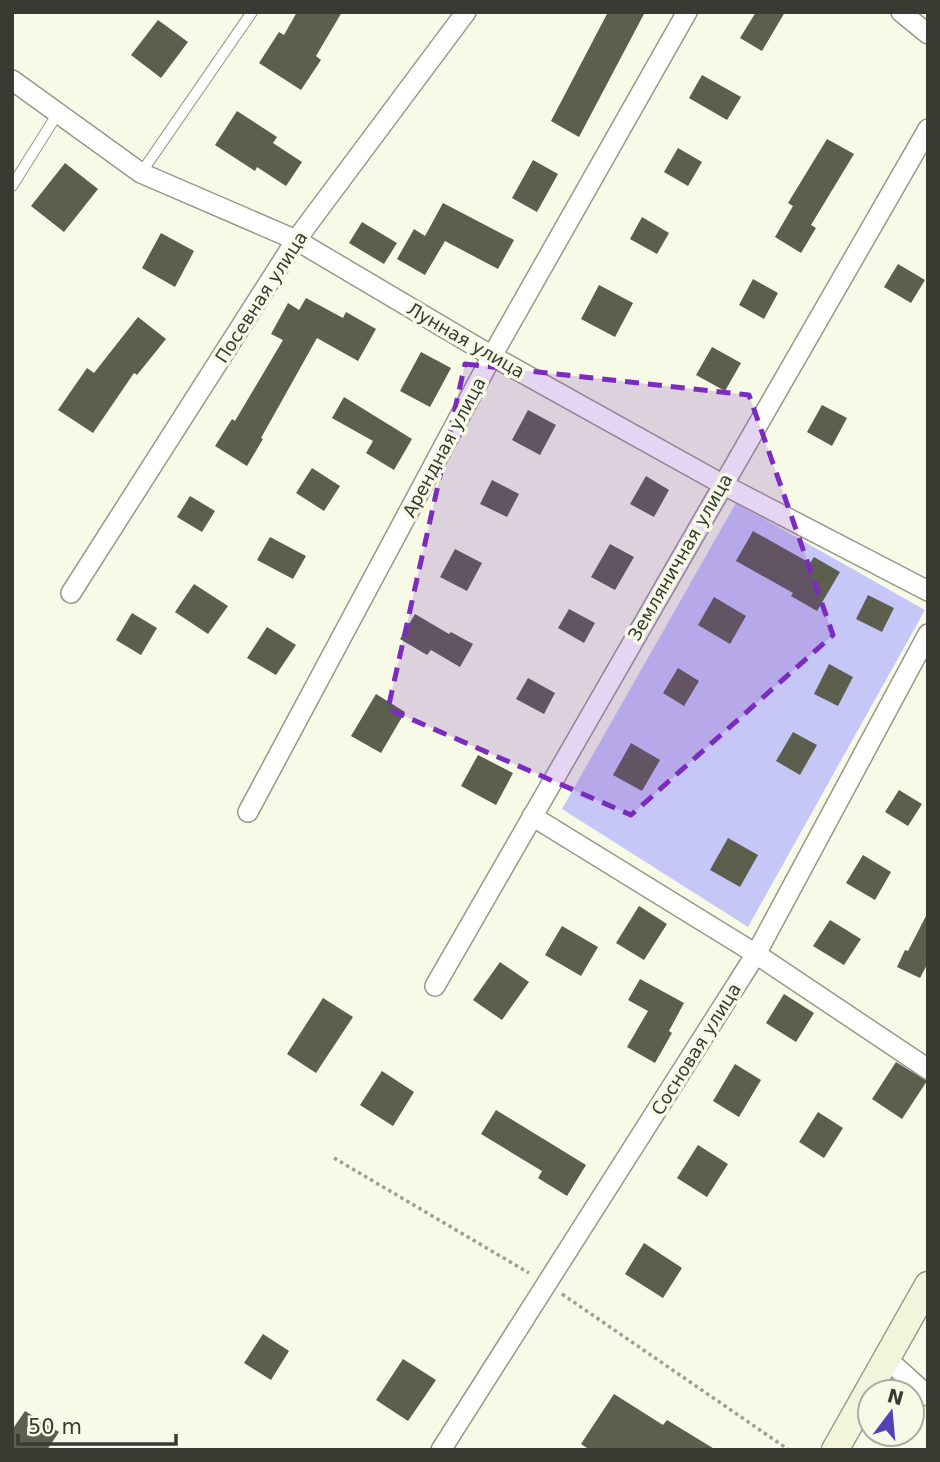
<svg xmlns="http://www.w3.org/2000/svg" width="940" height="1462" font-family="'DejaVu Sans',sans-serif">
	<rect width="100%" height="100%" fill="#f7fae7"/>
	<path fill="#c6c7f6" d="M736,503l189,107 -177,317 -186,-118z"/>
	<path fill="#5c5e4e" d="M297,12h45l-26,44 5,4 -20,30 -42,-27 20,-31 5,3z
		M608,12h37l-66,125 -28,-16z
		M756,12h29l-23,39 -22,-13z
		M158,20l30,22 -27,36 -30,-23z
		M702,75l39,22 -14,23 -38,-22z
		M237,111l40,26 -4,6 29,19 -16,24 -29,-19 -2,4 -40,-26z
		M827,139l27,15 -43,71 5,3 -15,25 -26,-16 18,-31 -5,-3z
		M678,148l24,14 -14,24 -24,-14z
		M533,160l25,14 -21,38 -25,-14z
		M65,163l33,26 -34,43 -33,-26z
		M443,203l71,37 -16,29 -53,-28 -20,34 -28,-16 17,-30 11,7z
		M642,217l27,16 -12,21 -27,-15z
		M362,222l35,21 -13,21 -35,-21z
		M161,233l33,18 -19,36 -33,-19z
		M898,264l27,16 -14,23 -27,-16z
		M753,279l25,14 -14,26 -25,-14z
		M599,285l34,18 -18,34 -34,-18z
		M306,298l37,20 3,-6 30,17 -18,32 -41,-23 -56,100 2,1 -16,27 -32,-20 17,-27 3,2 48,-81 -12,-6 17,-31 11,7z
		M138,317l28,22 -29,36 -3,-2 -41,60 -35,-23 29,-42 7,5z
		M712,347l29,16 -16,28 -29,-16z
		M421,352l30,16 -21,39 -30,-16z
		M344,397l68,42 -18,31 -28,-17 7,-12 -41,-23z
		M822,405l25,13 -15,28 -25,-14z
		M528,410l28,15 -16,30 -28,-15z
		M312,468l28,18 -16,25 -28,-18z
		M646,476l23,14 -15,27 -24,-13z
		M492,480l27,14 -12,23 -27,-13z
		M190,496l25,15 -13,21 -25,-15z
		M753,531l57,32 4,-6 26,15 -23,39 -26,-15 2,-3 -57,-32z
		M270,537l36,19 -13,23 -36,-19z
		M610,544l24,13 -19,33 -24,-13z
		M455,549l27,14 -15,28 -27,-14z
		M194,584l34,22 -20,28 -33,-22z
		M868,595l26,13 -12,24 -26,-13z
		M714,597l32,19 -16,28 -32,-19z
		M569,609l26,14 -11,20 -26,-15z
		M132,613l25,15 -16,27 -25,-15z
		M415,614l34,20 2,-2 22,12 -13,23 -29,-17 -4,5 -27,-16z
		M267,627l29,18 -20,30 -29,-17z
		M829,664l24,13 -15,29 -24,-12z
		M678,668l21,13 -15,25 -21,-13z
		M528,678l27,15 -11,21 -28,-15z
		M376,694l29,18 -24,41 -30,-17z
		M793,732l24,13 -17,30 -24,-14z
		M631,743l29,17 -18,31 -29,-16z
		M478,755l35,18 -17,32 -35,-19z
		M899,790l23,14 -14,22 -23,-14z
		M728,838l30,17 -18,32 -30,-17z
		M863,855l28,17 -16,28 -29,-17z
		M639,906l28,18 -23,36 -28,-17z
		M928,912v51l-8,15 -23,-11 8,-17 3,1z
		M830,920l31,19 -17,26 -31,-19z
		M562,926l36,21 -17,29 -36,-21z
		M500,962l29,20 -27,38 -29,-20z
		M640,979l44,24 -15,28 3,2 -17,30 -28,-16 21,-36 -20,-11z
		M784,994l30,19 -18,29 -30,-19z
		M323,998l30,19 -37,56 -29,-19z
		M896,1062l31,19 -25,38 -30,-20z
		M735,1064l26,16 -22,37 -26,-16z
		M382,1071l32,21 -21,34 -33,-21z
		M496,1110l90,55 -19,31 -29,-18 4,-7 -61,-37z
		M818,1112l25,16 -19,30 -25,-16z
		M698,1145l30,19 -21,33 -30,-19z
		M644,1243l38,25 -19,30 -38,-24z
		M263,1334l26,17 -18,29 -27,-17z
		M403,1359l33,21 -28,41 -32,-21z
		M614,1394l49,31 4,-5 49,30h-126l-9,-6z
		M25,1411l34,21 -12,18h-35v-20z"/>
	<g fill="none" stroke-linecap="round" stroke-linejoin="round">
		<g stroke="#979988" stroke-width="12">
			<path id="service" d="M141,173l111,-161
				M12,186l46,-73"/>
		</g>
		<g stroke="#979988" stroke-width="22">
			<path id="minor" d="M901,12l27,22
				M12,80l129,93 155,67 196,116 230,128 206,107
				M71,593l225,-353 170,-228
				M248,812l244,-456 195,-344
				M532,816l224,138 172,115
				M435,986l493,-857
				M886,1358l42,38
				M441,1450l315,-496 172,-320"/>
		</g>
		<g stroke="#979988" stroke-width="29">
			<path id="secondary" d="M835,1450l93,-165"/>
		</g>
		<path stroke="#9ea092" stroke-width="3.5" stroke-dasharray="3.5 3.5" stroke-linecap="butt" d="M334,1158l195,115
			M562,1294l227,156"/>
		<use href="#service" stroke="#fff" stroke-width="10"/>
		<use href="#minor" stroke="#fff" stroke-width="19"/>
		<use href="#secondary" stroke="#f2f5db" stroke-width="26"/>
	</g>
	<path fill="#7b2cbf" fill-opacity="0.2" stroke="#7b2cbf" stroke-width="5" stroke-dasharray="14 9" stroke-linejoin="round" d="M465,364l284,31 84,240 -202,180 -243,-106z"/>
	<g text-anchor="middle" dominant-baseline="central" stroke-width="7" stroke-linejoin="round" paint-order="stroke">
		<g font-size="18" fill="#393a32" stroke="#f7fae7">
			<text transform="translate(261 297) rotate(-57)">Посевная улица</text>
			<text transform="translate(466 340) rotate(30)">Лунная улица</text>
			<text transform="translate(444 447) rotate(-62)">Арендная улица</text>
			<text transform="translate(680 557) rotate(-60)">Земляничная улица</text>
			<text transform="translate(696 1049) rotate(-58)">Сосновая улица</text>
		</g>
	</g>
	<rect width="940" height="1462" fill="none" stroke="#393a32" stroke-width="28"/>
	<g transform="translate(891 1413) rotate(16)"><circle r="33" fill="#f7fae7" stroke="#abad9f" stroke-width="2"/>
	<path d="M0-5L12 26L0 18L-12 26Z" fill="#5341b8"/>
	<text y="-10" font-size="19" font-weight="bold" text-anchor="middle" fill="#393a32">N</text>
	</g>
	<path d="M18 1434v10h158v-10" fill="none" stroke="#393a32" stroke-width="3.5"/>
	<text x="28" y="1434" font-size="21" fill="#393a32" stroke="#f7fae7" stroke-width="5" paint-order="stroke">50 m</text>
</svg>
